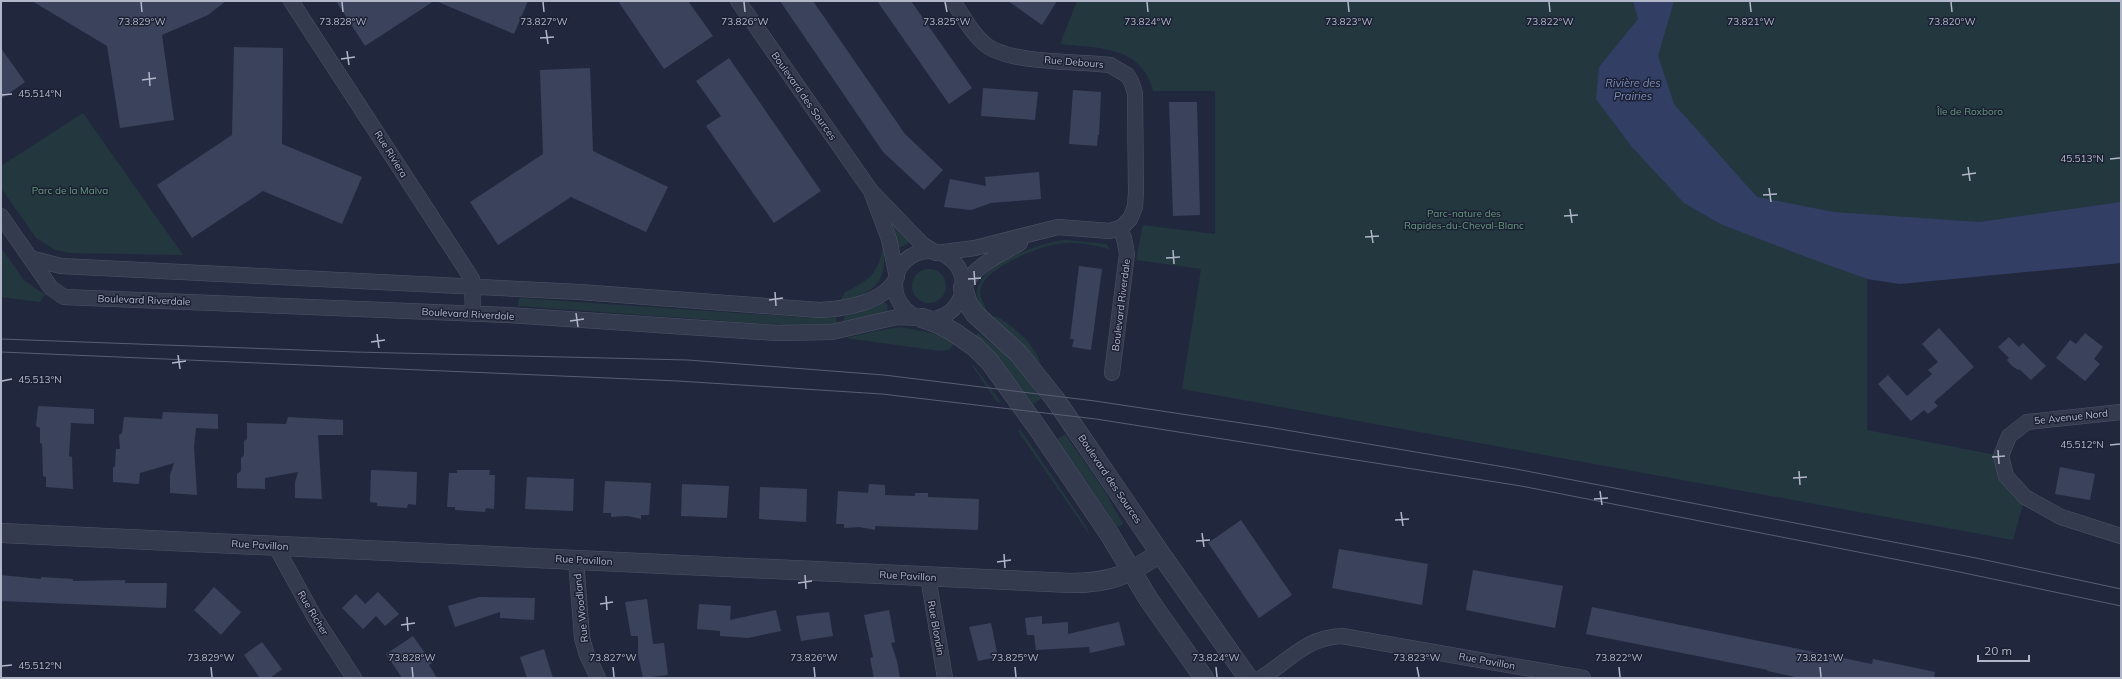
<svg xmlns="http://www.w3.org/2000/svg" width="2122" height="679" font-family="Mulish,sans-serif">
	<rect width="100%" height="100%" fill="#21283e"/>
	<path fill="#23373f" d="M1077,1h1044v227l-158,27 -279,-52 36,21 147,55v151l134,26 24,41 -12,43 -831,-151 19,-120 -65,-9 7,-35 72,9v-143h-62c-10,-45 -55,-43 -93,-47z
		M83,113l100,142 -112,-2 -16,-3 -19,-12 -35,-50v-22z
		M890,221l18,20v3l-9,4z
		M1066,240l40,4 4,5c-14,-3 -30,-7 -45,-6 -20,0 -79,24 -84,45 -3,10 5,17 7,26 -6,-4 -10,-11 -11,-18 -4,-31 65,-54 89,-56z
		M1,248l23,32 21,15 -5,7 -39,-5z
		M882,250h2c2,36 -11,42 -44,52l5,-10c21,-9 34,-19 37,-42z
		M912 286a17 17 0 1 1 34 0a17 17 0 1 1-34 0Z
		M519,298l293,20 24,-1 1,7 -54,1 -265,-19z
		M884,302l3,2 1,7 -45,11 2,-7 25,-7z
		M994,317h4c16,10 37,28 43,47l-49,-44z
		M900,327l38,7 17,9 -6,7 -9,1 -94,-13 29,-7z
		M978,333l33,25 30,41 -8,5 -34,-46 -24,-22z
		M971,362l30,40h-4l-24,-35z
		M1020,429l66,97 3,8 -71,-103z
		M1065,434l39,56 19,34 -6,3 -60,-88z"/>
	<path fill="#323e64" d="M1633,1h41l-16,55 16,48 83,93 77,15 145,10 142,-20v61l-221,21 -33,-5 -61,-22 -86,-33 -36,-21 -52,-56 -36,-48 3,-32 39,-48z"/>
	<path fill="#3b425c" d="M32,1h194l-18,14 -46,20 12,85 -54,8 -13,-82z
		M336,1h98l-69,45z
		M436,1h92l-14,33z
		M618,1h70l25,35 -49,33z
		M780,1h33l92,133 38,36 -19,20 -41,-38z
		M877,1h34l61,87 -23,16z
		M1008,1h49l-15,24z
		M234,47l49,1 -1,96 80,33 -20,47 -79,-33 -71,47 -35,-53 75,-50z
		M1,48l24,34 -24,17z
		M729,58l92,133 -47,32 -68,-97 15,-10 -25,-35z
		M590,68l3,83 75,36 -22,45 -75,-35 -73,48 -28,-43 73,-48 -3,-84z
		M983,88l55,4 -3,28 -54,-4z
		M1073,90l28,2 -2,43h-1l-1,11 -28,-2z
		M1169,102h28l3,113 -27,1z
		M1039,172l2,27 -50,4 -20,7 -27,-3 6,-28 36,7 -1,-9z
		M1079,266l23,3 -11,81 -19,-3 2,-8h-4z
		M1939,328l35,39 -40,35 4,4 -10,8 -4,-4 -13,11 -33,-37 10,-9 19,21 25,-22 -4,-4 10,-8 -16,-18z
		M2085,333l18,14 -9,12 6,5 -15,17 -29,-23 14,-18 6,4z
		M2009,337l10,10 4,-4 23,23 -15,14 -12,-11 -1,1 -6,-4 -5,-6 2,-2 -11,-11z
		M38,406l56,3v15l-23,-1 -2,33 3,1 1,32 -27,-2v-10l-3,-1 -1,-32 -2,-1v-15l-4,-2z
		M163,412l55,2v15l-22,-1 -2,19 3,48 -27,-2v-18l4,-12 -34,10 -1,11 -26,-2v-14l2,-2 1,-17h4l-1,-14 3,-2 2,-16 38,2z
		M288,417l55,3v15h-25l4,64 -27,-1v-16l3,-10 -33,6v11l-28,-1v-14l4,-3v-13l3,-3v-14l3,-2v-16l39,1z
		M2060,467l35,7 -5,26 -35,-6z
		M371,470l46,2 -1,33 -8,-1 -1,4 -30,-2v-3l-7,-1z
		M457,470h33l-1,5h6l-1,34 -8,-1 -1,4 -30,-2v-3h-8l2,-34h8z
		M527,477l47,2 -1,32 -48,-2z
		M605,481l46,2 -2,32h-8v4l-13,-3 -17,1v-4h-8z
		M682,484l47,2 -2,32 -46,-2z
		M869,484l16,1v10l30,1v-3h13v4l51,2 -1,31 -103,-4v4l-16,-3 -15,1v-4h-8l2,-33 30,2z
		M760,487l47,2 -1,33 -47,-3z
		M1241,520l51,75 -33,23 -51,-75z
		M1339,549l89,15 -6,41 -90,-17z
		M1473,570l90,16 -8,42 -89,-18z
		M1,575l40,4v-2l32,2v2l52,-1v3h42l-1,25 -165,-7z
		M214,587l27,25 -20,23 -27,-25z
		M378,592l21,22 -14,12 -9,-10 -13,13 -21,-21 14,-14 9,10z
		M479,597l56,1 -1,22 -34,-2v-6l-45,15 -7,-21z
		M647,599l6,45 11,-1 4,32 -25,3 -5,-23v-19h-7l-6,-34z
		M699,604l32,2 -1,14 46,-10 5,21 -33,7 -28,-2v-5l-23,-2z
		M1592,607l280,57 1,-5 29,6 33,7 -1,6h-134l-33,-7 1,-1 -182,-36z
		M889,610l6,32 -4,1 6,18 3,17h-26l-4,-20 3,-1 -9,-42z
		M829,612l4,24 -32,5 -5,-25z
		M1042,616v8l26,-2v12l51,-12 6,23 -35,8 -1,-6 -53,3 -2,-15h-7l-2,-17z
		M991,623l7,34 -20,4 -9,-34z
		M413,636l19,27 -3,2 8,13h-35l-16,-24z
		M262,642l20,27 -12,9h-10l-16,-23z
		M544,649l9,29h-26l-7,-21z"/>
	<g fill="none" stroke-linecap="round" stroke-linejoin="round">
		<g stroke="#4e5366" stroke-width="16">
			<path id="minor" d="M291,1l181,278 1,35
				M738,1l133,190 51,53 14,9 39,-5 83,-21 52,4 12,-4 8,-8 5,-12 1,-15 -1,-99 -4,-12 -4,-6 -17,-10c-31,-4 -100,-1 -124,-20 -14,-11 -23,-29 -33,-44
				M872,194l17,45 8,38
				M1,216l50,72 13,9 443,18 270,18 55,-1 65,-15 25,1
				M895 285a34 34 0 1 1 68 0a34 34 0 1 1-68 0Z
				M30,258l31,8 519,26 239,18c25,-1 66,-7 78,-33
				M963,288c11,-22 36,-33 57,-45
				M1112,373l15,-119 -3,-16 -5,-10
				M2121,412l-94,10 -18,14 -8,20 5,20 19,21 36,20 60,19
				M275,545l40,73 39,60
				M576,560l6,78 5,17 11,23
				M928,577l17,101
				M1261,678c30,-18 43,-40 81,-42l241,42"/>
		</g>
		<g stroke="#4e5366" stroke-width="20">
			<path id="tertiary" d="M963,288l5,16 7,10 43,39 37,46 105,154 88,125
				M922,318l17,6 16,9 20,14 15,15 49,68 71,105 39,65 55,78
				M1,533l1070,50c41,0 56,-8 89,-30"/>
		</g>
		<use href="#minor" stroke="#353b4e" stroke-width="15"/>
		<use href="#tertiary" stroke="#353b4e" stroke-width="19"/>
		<path stroke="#575e75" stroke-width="1" d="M1,339l354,13 333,8 196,15 211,26 173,26 248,42 460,89 145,31
			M1,352l677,29 204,13 214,25 425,67 429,84 171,36"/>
	</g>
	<path fill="none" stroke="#b1b6c9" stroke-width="1.5" d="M141,2l1,10M342,2l1,10M543,2l1,10M744,2l1,10M945,2l2,10M1147,2l1,10M1348,2l1,10M1549,2l1,10M1750,2l1,10M1951,2l1,10M546,30l2,14M540,38l14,-1M347,51l2,14M341,59l14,-2M149,72l1,14M142,80l14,-2M2,95l10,-1M2110,159l10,-1M1968,167l2,14M1962,175l14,-2M1769,188l2,14M1763,195l14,-1M1570,209l2,14M1564,216l14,-1M1371,230l2,13M1365,237l14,-1M1173,250l1,14M1166,258l14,-1M974,271l1,14M968,279l13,-1M775,292l1,14M769,300l14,-2M576,313l2,14M570,321l14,-2M377,334l2,14M371,342l14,-2M178,355l2,14M172,363l14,-2M2,381l10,-2M2110,445l10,-1M1998,450l1,14M1992,457l13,-1M1799,471l1,14M1793,478l14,-1M1600,491l2,14M1594,499l14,-1M1401,512l2,14M1395,520l14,-1M1202,533l2,14M1196,541l14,-1M1004,554l1,14M997,562l14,-2M805,575l1,14M798,583l14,-2M606,596l1,14M600,604l13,-2M407,617l1,14M401,625l14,-2M2,666l10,-1M211,667l1,10M412,667l1,10M613,667l1,10M814,667l1,10M1015,667l1,10M1216,667l1,10M1417,667l2,10M1619,667l1,10M1820,667l1,10"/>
	<g text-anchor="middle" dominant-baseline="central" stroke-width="3" stroke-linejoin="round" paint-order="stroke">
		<g font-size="10" fill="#b1b6c9" stroke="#1b2033">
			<text transform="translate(1074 62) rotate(5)">Rue Debours</text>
			<text transform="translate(804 96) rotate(55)">Boulevard des Sources</text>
			<text transform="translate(391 154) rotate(58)">Rue Riviera</text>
			<text transform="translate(144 300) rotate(2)">Boulevard Riverdale</text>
			<text transform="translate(1121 305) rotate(-83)">Boulevard Riverdale</text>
			<text transform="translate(468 314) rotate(3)">Boulevard Riverdale</text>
			<text transform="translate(2071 417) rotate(-6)">5e Avenue Nord</text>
			<text transform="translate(1110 479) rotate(56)">Boulevard des Sources</text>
			<text transform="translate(260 545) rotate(3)">Rue Pavillon</text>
			<text transform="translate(584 560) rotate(3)">Rue Pavillon</text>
			<text transform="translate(908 576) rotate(3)">Rue Pavillon</text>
			<text transform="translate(581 608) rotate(-96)">Rue Woodland</text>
			<text transform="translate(313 613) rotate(59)">Rue Richer</text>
			<text transform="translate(936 628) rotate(80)">Rue Blondin</text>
			<text transform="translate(1487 661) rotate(10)">Rue Pavillon</text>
		</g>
		<g font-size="10" fill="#669c7c" stroke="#1b2033">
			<text x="1970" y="111">Île de Roxboro</text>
			<text x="70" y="190">Parc de la Malva</text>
			<text x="1464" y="213">Parc-nature des<tspan x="1464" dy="12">Rapides-du-Cheval-Blanc</tspan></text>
		</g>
		<g font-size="11" font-style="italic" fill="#7e8cb8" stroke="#1b2033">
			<text x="1633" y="83">Rivière des<tspan x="1633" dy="13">Prairies</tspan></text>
		</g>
	</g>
	<g font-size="10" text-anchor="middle" fill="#b1b6c9" stroke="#1b2033" stroke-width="3" stroke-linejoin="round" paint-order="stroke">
		<text x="142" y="25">73.829°W</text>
		<text x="343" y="25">73.828°W</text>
		<text x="544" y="25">73.827°W</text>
		<text x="745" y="25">73.826°W</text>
		<text x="947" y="25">73.825°W</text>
		<text x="1148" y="25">73.824°W</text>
		<text x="1349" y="25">73.823°W</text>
		<text x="1550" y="25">73.822°W</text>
		<text x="1751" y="25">73.821°W</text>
		<text x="1952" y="25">73.820°W</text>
		<text x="40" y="97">45.514°N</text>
		<text x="2082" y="162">45.513°N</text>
		<text x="40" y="383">45.513°N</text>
		<text x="2082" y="448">45.512°N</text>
		<text x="211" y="661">73.829°W</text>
		<text x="412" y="661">73.828°W</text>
		<text x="613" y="661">73.827°W</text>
		<text x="814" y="661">73.826°W</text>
		<text x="1015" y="661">73.825°W</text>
		<text x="1216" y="661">73.824°W</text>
		<text x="1417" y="661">73.823°W</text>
		<text x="1619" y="661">73.822°W</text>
		<text x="1820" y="661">73.821°W</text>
		<text x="40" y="669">45.512°N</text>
	</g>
	<rect width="2122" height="679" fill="none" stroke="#b1b6c9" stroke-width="4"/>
	<path d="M1978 655v6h51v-6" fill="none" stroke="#b1b6c9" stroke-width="2"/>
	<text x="1984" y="655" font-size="12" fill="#b1b6c9" stroke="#1b2033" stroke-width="3" paint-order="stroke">20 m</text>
</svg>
